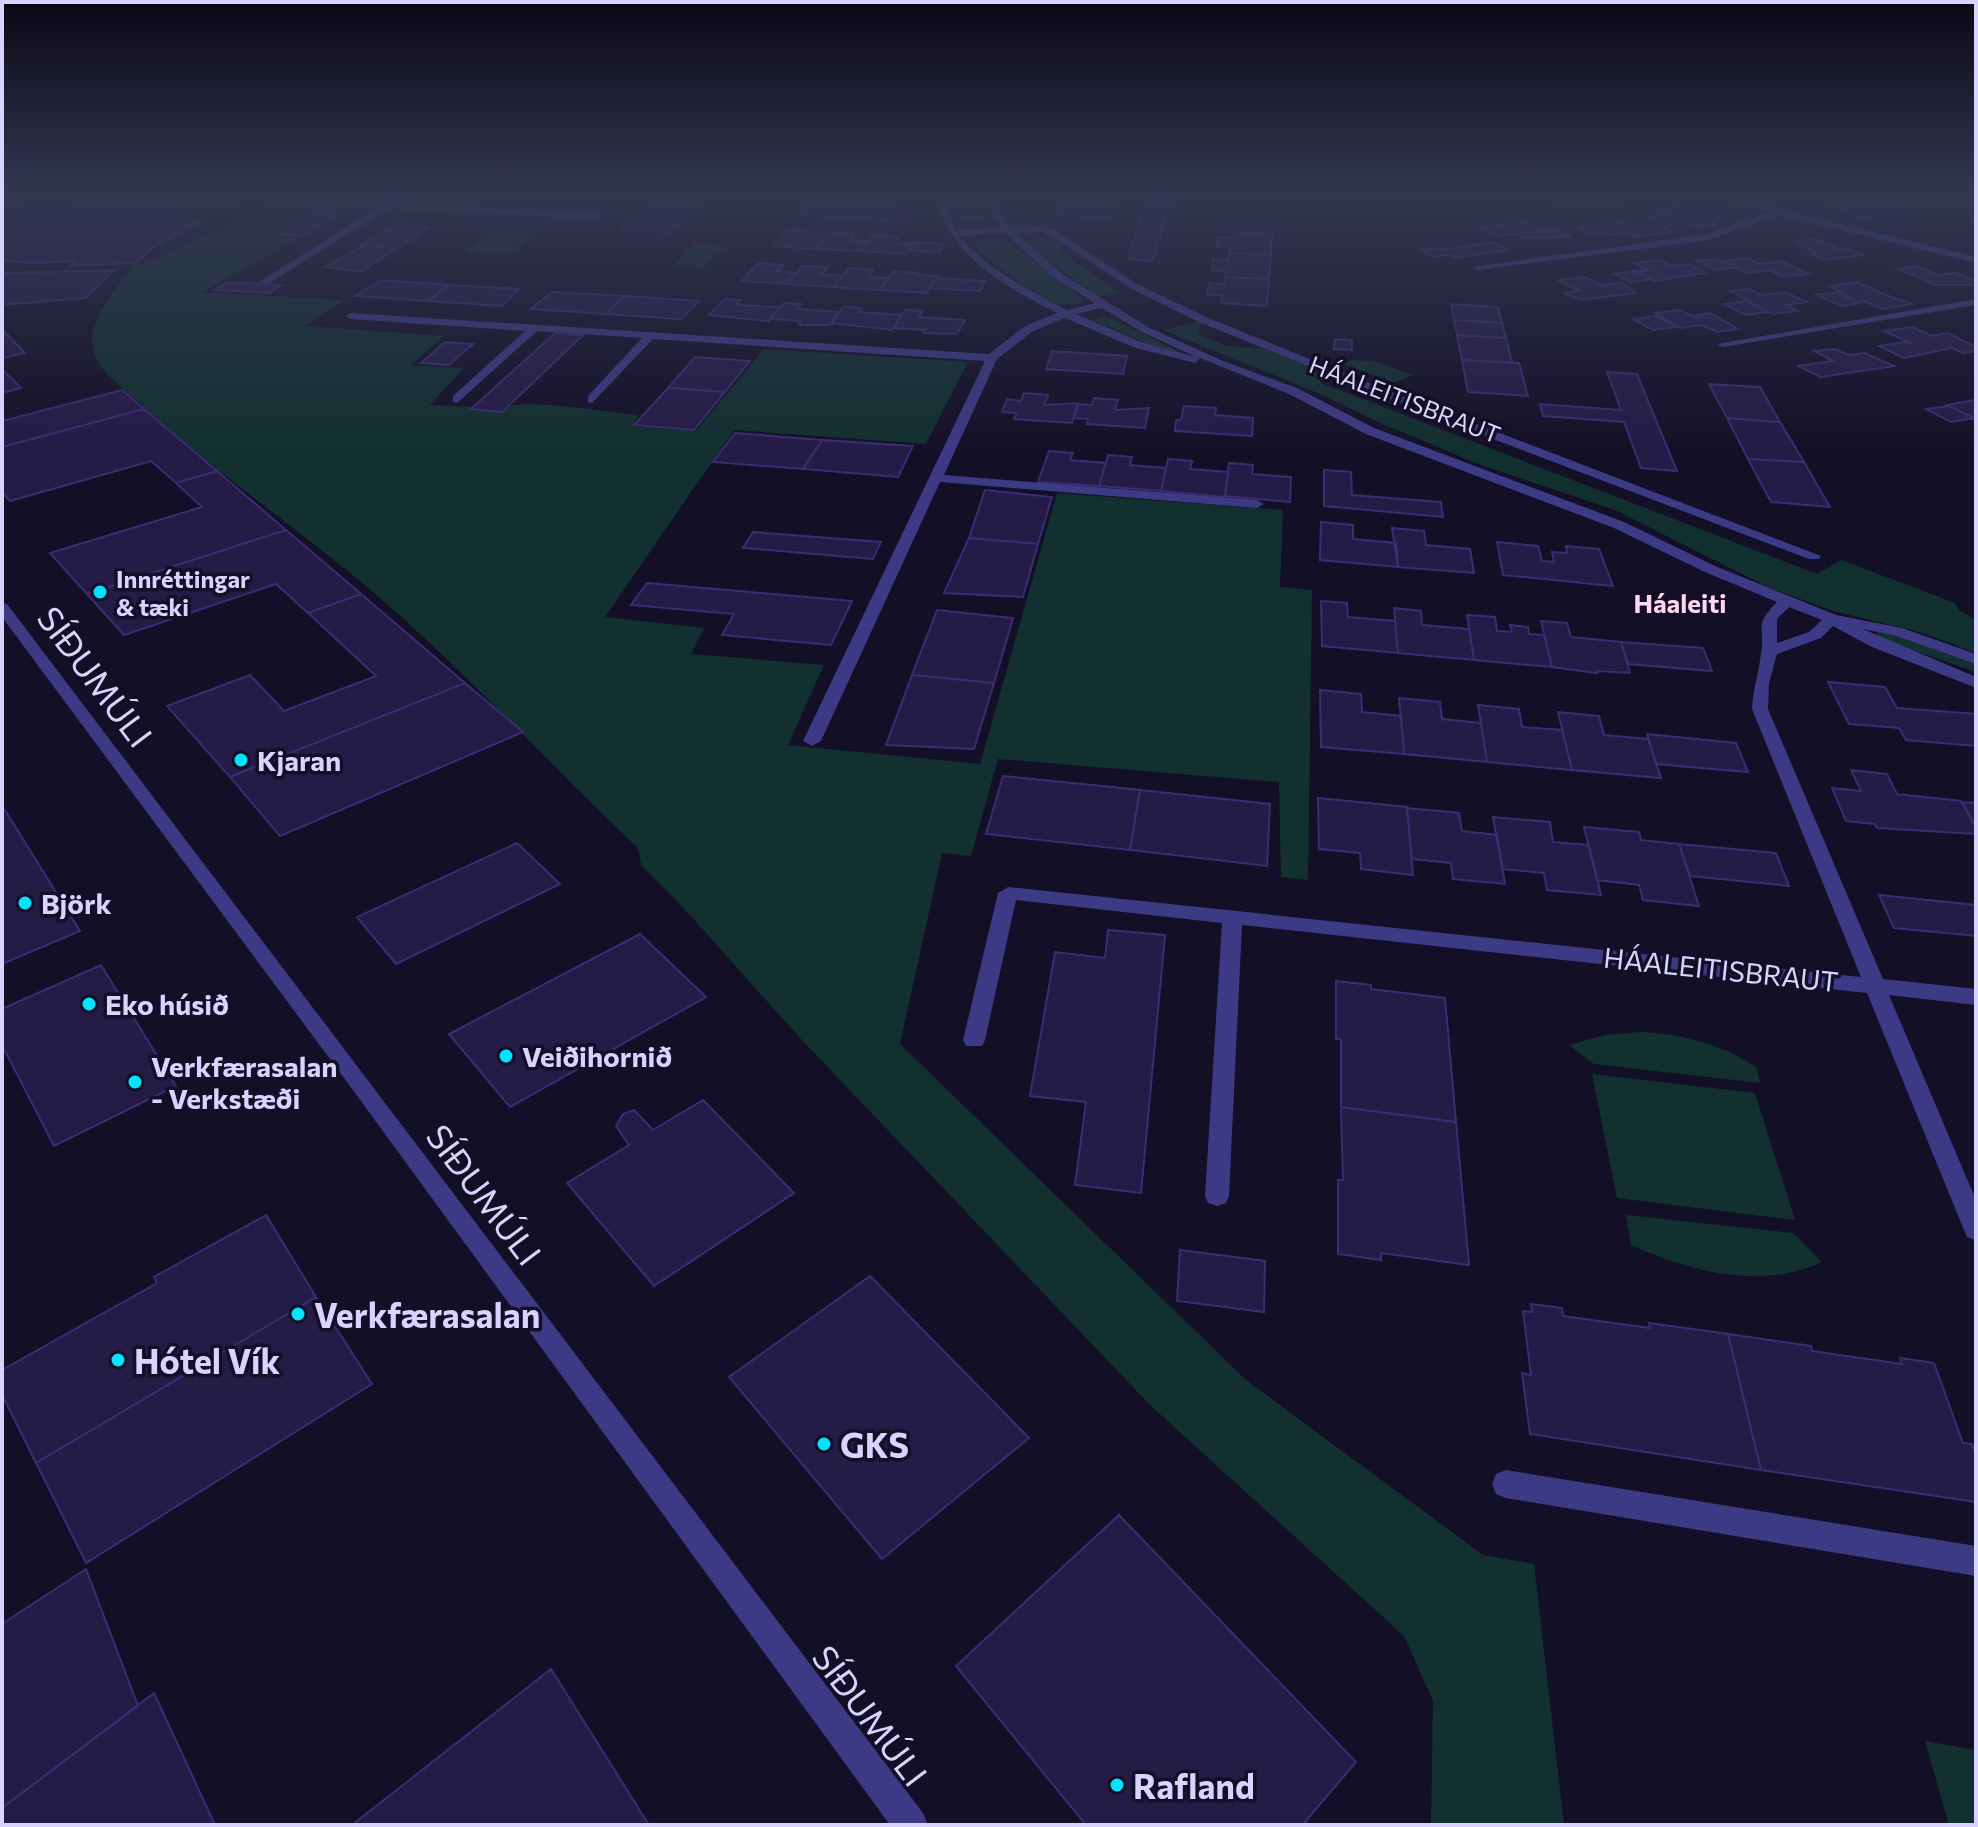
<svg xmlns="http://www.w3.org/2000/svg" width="1978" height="1827" font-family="Commissioner,sans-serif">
	<rect width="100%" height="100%" fill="#130f26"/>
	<path fill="#12302f" d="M288,197h99l-31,19 -45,-2 -37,23 24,2 -96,53 142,8 -38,26 138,10 -33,29 53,3 -34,37 72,3c19,-11 113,5 137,7l-7,11 64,5 68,-82 204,13 -42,82 -192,-14 -129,187 99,11 -13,26 133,11 -36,80 192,19 77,-271 226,17 -3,77 32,3 -4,290 -27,-3 -2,-95 -281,-23 -27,97 -29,-3 -42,191 346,336 237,175 51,9 30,261h-133l2,-124 -29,-65 -254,-231 -350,-367 -121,-135 -38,-38 -3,-17c-82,-77 -158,-161 -242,-236 -81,-73 -174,-132 -253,-206 -15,-14 -39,-30 -47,-48 -16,-33 21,-69 39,-95h10z
		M952,197h25l8,24 -22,1z
		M493,232l42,2 -27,21 -43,-3z
		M989,239l20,3 75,58c-7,5 -16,6 -24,4 -18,-4 -73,-43 -85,-57l1,-6z
		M1032,239h24l7,5 -1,9 58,40 -22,4 -61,-44 -10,-12z
		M695,244l31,2 -23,22 -31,-2z
		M1103,317l7,1 68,33 -11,1 -74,-32z
		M1198,321l3,2 -3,12 29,11 39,3 53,21 2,13 496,191 24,-14 114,43 4,7 17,10v33l-53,-20 -90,-22 -65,-24 -153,-77 -134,-45 -103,-43 -53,-26 -162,-66z
		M1351,360l23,1 39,14 -19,8 -51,-19z
		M1884,632l92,32v8l-101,-35 3,-5z
		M1641,1032c42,2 80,12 115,35l4,16 -166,-19 -25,-19 36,-10z
		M1592,1074l163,19 40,127 -178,-22z
		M1626,1215l167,18 29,29c-62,29 -132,9 -191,-17z
		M1925,1741l51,9v75h-27z"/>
	<path fill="#241b47" stroke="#3b2d73" stroke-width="2" d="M62,197h183l-18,10 -53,-2 -7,4 -32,-2 8,-4 -87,-3z
		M661,197h47l-14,13 -45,-2z
		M1065,197h51l-9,21 -51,-4z
		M1146,197h22l-2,7 -22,-1z
		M1563,197h44l12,5 -55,6 -13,-5 19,-3z
		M822,198l23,1 -7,8 23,1 -9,11 -52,-5 8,-9 10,1z
		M1821,198h120l22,8 -103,11 -20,-8 8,-1z
		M873,201l23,1 -7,8 23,2 -7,10 -52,-4 8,-10 9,1z
		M1146,203l23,1 -16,57 -25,-2z
		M1675,207l12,7 19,-3 18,8 -17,2 10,4 -19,2 -39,-16z
		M649,208l45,2 -24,22 -48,-2z
		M32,211l169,10 -45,24 -21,18 -64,3 5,-5 -48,2 -26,-3v-35z
		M1667,214l19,8 -17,2 -19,-8z
		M315,215l21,1 -35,20 -21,-1z
		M1525,222l15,8 13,-2 18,9 -47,1 -24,-13z
		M1624,222l11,5 22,-3 17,8 -40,5 -8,-4 -29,3 -18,-9z
		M399,223l29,5 -32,21 -34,-4z
		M1499,225l18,9 -20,2 -18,-9z
		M788,230l25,1 -5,7h17l-8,11 -43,-3z
		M817,232l38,2 -5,6 19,1 -8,10 -44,-2 11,-14h-14z
		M1232,232l40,2 -1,21 -42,-2 1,-5 -14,-1 2,-10 14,1z
		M873,235l26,2 -5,6 19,1 -7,10 -45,-3z
		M1815,239l25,11 9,-1 15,6 -40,5 -14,-6 8,-1 -25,-11z
		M913,242l31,2 -5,8 -31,-2z
		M1494,242l14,8 -53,8 -6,-3 -16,2 -12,-7 17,-2 4,2z
		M364,245l32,4 -35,23 -35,-5z
		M1229,253l42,2 -2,24 -44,-2 1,-6 -14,-1 1,-11 15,1z
		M1746,258l14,6 21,-3 28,13 -25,3 -15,-7 -22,3 -26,-12z
		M1716,259l5,2 14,6 -20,3 -19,-9z
		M1659,260l14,6 16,-2 16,9 -51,8 -19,-10 13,-1 -14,-7z
		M758,263l25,2 -6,6 20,2 -10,11 -45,-3z
		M802,266l26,1 -6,7 20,2 -8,11 -47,-3z
		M1917,266l21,9 17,-2 21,8v4h-40l-39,-16z
		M848,268l25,2 -5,7 20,1 -8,12 -46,-3z
		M115,270l-30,28 -83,7v-32z
		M893,271l25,2 -1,2 20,1 -10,17 -47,-3z
		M1635,271l16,8 -21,3 -16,-8z
		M1225,277l44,2 -2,27 -46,-3 1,-8h-15l2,-12 15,1z
		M1584,277l17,8 21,-2 14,10 -55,7 -18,-7 16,-2 -21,-11z
		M936,278l49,3 -5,10 -50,-3z
		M381,280l68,5 -21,16 -73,-5z
		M227,282l54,3 -12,8 -55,-3z
		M1857,282l34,15 22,7 -31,5 -18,-8 -7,1 -27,-16z
		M449,285l70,4 -17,17 -74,-5z
		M1748,289l13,6 24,-3 22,10 -21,3 12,6 -26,3 -42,-23z
		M552,292l73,4 -19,18 -75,-5z
		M1837,292l20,10 5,1 -21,3 -25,-11z
		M625,296l74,5 -18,18 -75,-5z
		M725,299l16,1 -4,5 43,2 -11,14 -60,-6z
		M1746,301l5,3 17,8 -22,3 -22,-11z
		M784,303l17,1 -4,5 43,3 -10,13h-31l2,-4 -31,-2z
		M1451,304l47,3 4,16 -48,-3z
		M844,306l17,2 -3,4 44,3 -10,15 -61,-7z
		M905,310l18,1 -4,6 46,3 -8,14 -33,-1 2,-3 -32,-2z
		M1680,310l16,8 5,-1 -5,-2 14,-2 28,16 -21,3 -15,-7 -22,3 -24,-15z
		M1656,316l21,11 -24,3 -20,-11z
		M1454,320l48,3 4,15 -49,-3z
		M1912,327l20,9 16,-3 28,14v4l-13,2 -11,-5 -48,10 -25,-12 26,-4 8,2 -29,-13z
		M4,331l21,22 -23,5z
		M555,333l28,2 -81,77 -31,-3z
		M1457,335l49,3 6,25 -50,-3z
		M1335,339l17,1v10l-18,-1z
		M445,342l28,2 -24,21 -28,-2z
		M1835,349l14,6 16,-2 29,13 -73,11 -23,-11 35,-5 -19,-10z
		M1052,351l75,5 -4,18 -77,-5z
		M695,357l55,4 -25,31 -57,-4z
		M1462,360l57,3 9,33 -60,-4z
		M2,369l19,19 -19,5z
		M1607,372l30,2 40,97 -36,-3 -17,-46 -81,-6 -3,-12 81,6z
		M1709,384l51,3 20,35 -53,-4z
		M668,388l57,4 -31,38 -60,-5z
		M122,390l22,19 -142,38v-26z
		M1024,393l24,2 -4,10 34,-2 -6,20 -58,-4 3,-6 -15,-1 5,-13 14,2z
		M1094,398l24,2 -3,10 34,-2 -4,20 -58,-4 1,-5 -14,-1 4,-14 14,1z
		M1975,400l1,19 -29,-14z
		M1184,406l32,2 -1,7 38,3 -1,18 -77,-5 1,-11h5z
		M1949,406l25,12 -23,4 -25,-13z
		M144,409l73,62 -41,12 -25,-22 -141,40 -8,-9v-45z
		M1727,418l53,4 24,40 -56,-3z
		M735,433l87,7 -19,29 -90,-7z
		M822,440l91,6 -15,31 -95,-8z
		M1049,451l24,2 -3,7 36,3 -7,23 -61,-4z
		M1108,455l24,2 -2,8 36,3 -5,23 -62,-5z
		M1168,459l24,2 -2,8 38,3 -3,25 -64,-6z
		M1748,459l56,3 26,45 -59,-5z
		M1229,463l24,2 -1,9 39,3 -1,25 -65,-6z
		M1324,470l27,2 1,23 89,7 2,15 -119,-11z
		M217,471l69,59 -199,64 -37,-41 152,-46 -26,-24z
		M985,490l67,7 -14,47 -69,-6z
		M1321,522l32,3v14l43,4 2,24 -78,-7z
		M1392,528l32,3 2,14 44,4 4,24 -76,-6z
		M286,530l75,64 -53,19 -32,-29 -152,51 -37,-41z
		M753,532l128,10 -8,17 -130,-11z
		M969,538l69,6 -15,53 -79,-4z
		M1497,542l41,4 4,15 12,1 -2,-10 15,1 -1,-7 33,3 14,37 -110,-11z
		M647,583l205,18 -21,44 -109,-10 12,-21 -103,-9z
		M361,594l104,89 -235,94 -63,-71 83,-31 34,36 92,-35 -68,-63z
		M1321,601l26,2 1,14 47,4 3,32 -76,-7z
		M1394,608l27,3 1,14 47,4 5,31 -76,-7z
		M937,610l76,8 -19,65 -82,-8z
		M1467,615l28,2 2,14 15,1 -2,-7 18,2 1,7 15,1 8,32 -78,-7z
		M1541,621l26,2 4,14 50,5 9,31 -33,-2v2l-45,-6z
		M1621,642l82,6 9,23 -84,-7z
		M912,675l82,8 -20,66 -88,-4z
		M1828,682l57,5 12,21 79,6v32l-70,-6 -7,-12 -50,-4z
		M465,683l58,49 -243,104 -50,-59z
		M1320,690l41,4 1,18 39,4 3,38 -83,-7z
		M1399,698l41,4 2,17 39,4 6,39 -83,-8z
		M1478,705l41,4 3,18 40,3 10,40 -85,-8z
		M1558,712l41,4 5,19 44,4 13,39 -89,-8z
		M1647,734l89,9 12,29 -92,-8z
		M1851,770l36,4 10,20 64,7 15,27v6l-99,-6 -2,-4 -29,-3 -14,-33 29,3z
		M1003,776l137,14 -10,60 -144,-16z
		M1140,790l130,14 -3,62 -137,-16z
		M1318,798l89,9 6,68 -52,-6 -1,-16 -41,-4z
		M1962,802l14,1v25z
		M1407,808l52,5 3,18 35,4 8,49 -52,-5 -2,-16 -39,-4z
		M5,810l75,121 -78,33v-153z
		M1493,817l57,5 3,20 36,3 12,50 -54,-5 -3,-17 -42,-4z
		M1584,827l55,5 2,8 38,4 20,62 -56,-6 -4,-15 -42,-5z
		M517,843l43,41 -164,80 -39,-47z
		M1679,844l97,9 13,33 -99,-10z
		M1879,895l97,10v31l-82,-8z
		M1108,930l57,5 -24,258 -66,-8 11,-83 -56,-6 25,-144 50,6z
		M640,934l66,63 -196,110 -61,-73z
		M101,965l75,121 -122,60 -52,-101v-36z
		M1336,981l35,4v4l74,9 11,124 -115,-15v-68h-5z
		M703,1100l91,93 -140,93 -87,-103 62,-38 -13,-19 7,-12 11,-4 19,20z
		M1341,1107l115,15 13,143 -88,-12v7l-43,-6v-74h5z
		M266,1215l50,82 -280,166 -34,-68v-25l155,-87 -3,-6z
		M1180,1250l85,11 -1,51 -87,-11z
		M870,1276l159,162 -147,121 -153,-182z
		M316,1297l56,87 -286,179 -50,-100z
		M1531,1304l31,4 1,8 87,12 -1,-5 79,11 33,136 -231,-36 -8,-61 9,2 -8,-64 9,1z
		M1728,1334l83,12 1,5 90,13 -2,-6 34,5 29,80 9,1 4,12v46l-215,-32z
		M1119,1515l237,247 -51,60 3,3h-222l-130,-159z
		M86,1569l52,137 -136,102v-184z
		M551,1669l98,156h-297z
		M154,1693l61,132h-213v-17z"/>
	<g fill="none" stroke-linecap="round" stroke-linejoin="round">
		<path fill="#3d3a85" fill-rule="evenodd" d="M15,197h12l-25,13v-6z
			M394,197l7,2 -5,5 202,9 5,3 -5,3 -210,-10 -120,75 -9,-2z
			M935,197h9l11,33 46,-2 -17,-31h9l17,31 33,-2 13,5 81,53 69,33 163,66 452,173 -2,3h-10l-374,-142 -236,-95 -69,-34 -81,-53 -7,-3 -26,1 46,41 88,54 73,33 74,27 77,40 250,94 91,44 121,49 66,13 74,26v10l-83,-29 -30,-6 113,48v11l-106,-42 -37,-20 -12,12 -44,16 -8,29 -1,26 115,270 93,10v16l-87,-10 87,205v40l-9,-3 -3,-7 -97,-237 -625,-68 -13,271 -3,7 -9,3 -9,-3 -3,-7 17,-273 -206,-23 -31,140 -3,6h-16l-3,-6 35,-147 10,-6 853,90 -109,-268c1,-21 7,-36 9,-56 5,-28 -9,-25 16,-51l-72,-30 -91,-44 -248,-94 -77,-40 -89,-36 -5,5 -62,-16 -68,-29 -32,13 -36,28 -53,116 313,25 7,4 -7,4 -317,-26 -119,259 -9,5 -9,-5 182,-380 -332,-22 -61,64 -4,-1v-6l54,-58 -105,-7 -80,72 -4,-1v-6l72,-65 -174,-12 -5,-3 5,-3 638,41 36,-28 32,-13c-52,-27 -107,-56 -122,-116zM1005,233l49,45 41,25 -28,7c-38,-20 -80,-41 -108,-74zM1102,308l40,24 54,25 -55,-15 -65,-28zM1789,607l33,13 -13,12 -32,11v-24z
			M1713,197h16l247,60v6l-197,-48 -70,25 -231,30 -5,-3 234,-33 62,-22z
			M1976,299v6l-253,42 -6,-3z
			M2,602l5,2 916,1209 5,12h-38l-543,-743 -345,-465z
			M1506,1470l470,76v30l-470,-78 -10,-4 -4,-10 4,-10z"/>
	</g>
	<linearGradient id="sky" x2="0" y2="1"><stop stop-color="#0a0815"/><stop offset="0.43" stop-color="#333752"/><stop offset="1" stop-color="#333752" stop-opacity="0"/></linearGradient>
	<rect width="1978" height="453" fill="url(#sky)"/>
	<g fill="#00e5ff" stroke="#130f26" stroke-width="3">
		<circle cx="100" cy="592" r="8"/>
		<circle cx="241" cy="760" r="8"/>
		<circle cx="25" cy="903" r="8"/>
		<circle cx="89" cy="1004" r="8"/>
		<circle cx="506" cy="1056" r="8"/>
		<circle cx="135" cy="1082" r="8"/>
		<circle cx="298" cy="1314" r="8"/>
		<circle cx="118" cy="1360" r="8"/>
		<circle cx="824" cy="1444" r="8"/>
		<circle cx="1117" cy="1785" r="8"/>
	</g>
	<g text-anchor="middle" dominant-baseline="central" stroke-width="7" stroke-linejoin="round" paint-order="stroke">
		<g font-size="24" fill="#d9d4ff" stroke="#130f26">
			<text transform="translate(1405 399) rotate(21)">HÁALEITISBRAUT</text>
		</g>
		<g font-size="24" font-weight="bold" fill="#d9d4ff" stroke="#130f26" text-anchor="start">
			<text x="116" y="578">Innréttingar<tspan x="116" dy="28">&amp; tæki</tspan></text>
		</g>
		<g font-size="26" font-weight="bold" fill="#ffd6f0" stroke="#130f26">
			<text x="1680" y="602">Háaleiti</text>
		</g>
		<g font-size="28" font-weight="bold" fill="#d9d4ff" stroke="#130f26" text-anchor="start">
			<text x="257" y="760">Kjaran</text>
			<text x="41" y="903">Björk</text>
			<text x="105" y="1004">Eko húsið</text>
			<text x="522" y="1056">Veiðihornið</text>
			<text x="151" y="1066">Verkfærasalan<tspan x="151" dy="32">- Verkstæði</tspan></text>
		</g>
		<g font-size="28" fill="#d9d4ff" stroke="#130f26">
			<text transform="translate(1721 969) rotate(6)">HÁALEITISBRAUT</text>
		</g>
		<g font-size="34" fill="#d9d4ff" stroke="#130f26">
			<text transform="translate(96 676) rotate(53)">SÍÐUMÚLI</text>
			<text transform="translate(485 1194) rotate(53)">SÍÐUMÚLI</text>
			<text transform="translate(871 1715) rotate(53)">SÍÐUMÚLI</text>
		</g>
		<g font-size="34" font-weight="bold" fill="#d9d4ff" stroke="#130f26" text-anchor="start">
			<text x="314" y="1314">Verkfærasalan</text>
			<text x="134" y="1360">Hótel Vík</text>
			<text x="840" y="1444">GKS</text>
			<text x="1133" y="1785">Rafland</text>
		</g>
	</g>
	<rect width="1978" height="1827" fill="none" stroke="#d9d4ff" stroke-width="8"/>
</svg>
